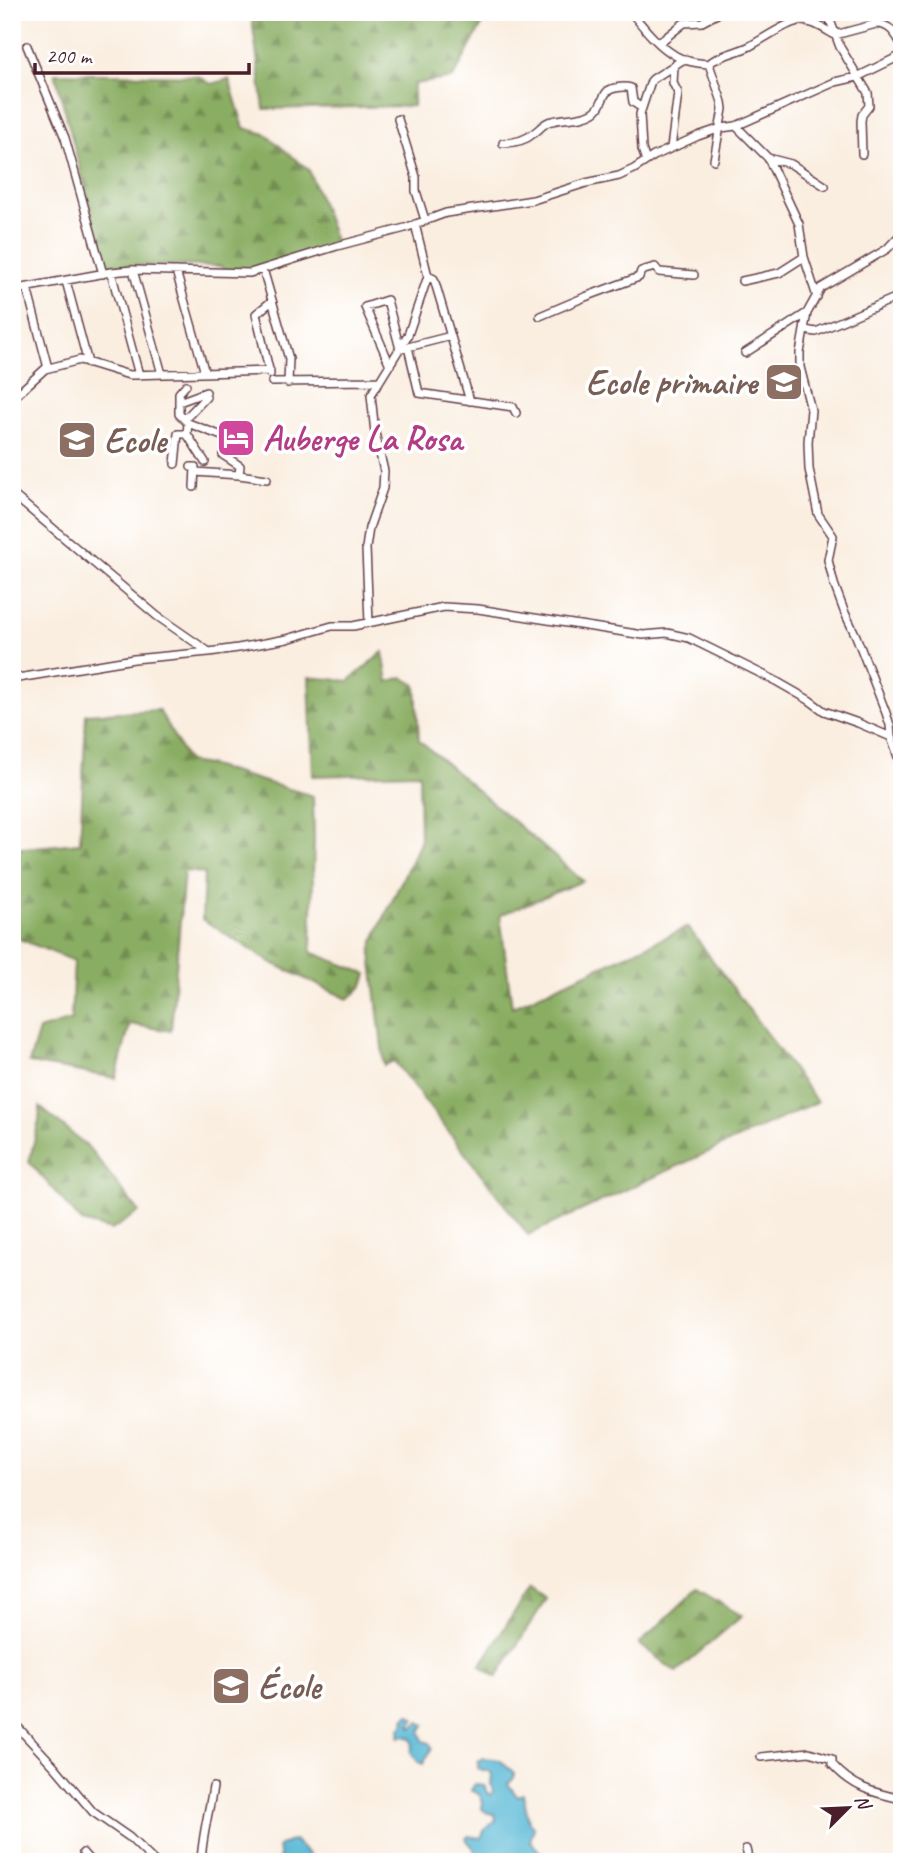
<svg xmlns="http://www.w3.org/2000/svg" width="914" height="1874" font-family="Caveat,sans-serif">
	<defs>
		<pattern id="forest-firs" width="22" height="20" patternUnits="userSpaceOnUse" patternTransform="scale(1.75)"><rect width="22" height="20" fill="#89ad62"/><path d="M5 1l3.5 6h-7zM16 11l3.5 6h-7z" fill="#728c51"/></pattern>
	</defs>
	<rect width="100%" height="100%" fill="#fff"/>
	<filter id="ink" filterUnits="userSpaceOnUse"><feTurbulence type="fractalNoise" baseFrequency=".0143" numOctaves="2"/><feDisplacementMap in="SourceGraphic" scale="14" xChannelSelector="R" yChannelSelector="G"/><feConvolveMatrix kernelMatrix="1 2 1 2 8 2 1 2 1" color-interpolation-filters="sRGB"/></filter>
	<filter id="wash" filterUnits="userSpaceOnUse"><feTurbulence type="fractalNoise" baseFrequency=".00686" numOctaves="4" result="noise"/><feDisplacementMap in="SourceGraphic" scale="28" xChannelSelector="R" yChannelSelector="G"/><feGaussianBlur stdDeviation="1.57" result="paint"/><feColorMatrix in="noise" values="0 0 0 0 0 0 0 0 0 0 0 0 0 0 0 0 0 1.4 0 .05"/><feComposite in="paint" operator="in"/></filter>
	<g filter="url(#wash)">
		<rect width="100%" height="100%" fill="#faeee0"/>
		<path fill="url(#forest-firs)" stroke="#6a6646" stroke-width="2" d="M251,12h238l-36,66 -39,6 -1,22 -149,3z
			M55,73l143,3 13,8 18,-5 15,49 21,6 44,36 28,76 -87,27h-22l-8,-7 -115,-1z
			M383,652l5,30 14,-5 14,8 3,55 164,141 -83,34 12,92 176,-80 129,175 -289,133 -134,-174 -10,4 -13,-112 3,-14 46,-97 -1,-69 -106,3 -4,-99 40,4z
			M159,710l29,52 20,3 105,31 1,44 -3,112 56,22c-2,12 -10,18 -19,25l-78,-37 -68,-43 2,-46 -20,-2 -13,160 -41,-7 -14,54 -87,-15 10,-33 32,-10 3,-59 -62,-25v-87l68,-6 6,-129z
			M40,1107l49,41 50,64 -28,18 -29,-8 -53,-60 10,-41z
			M530,1588l16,11 -49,78 -17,-11z
			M697,1589l45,27 -66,56 -37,-28z"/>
		<path fill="#57b8d5" stroke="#506c80" stroke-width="2" d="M409,1714l6,5 -5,6 2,3 7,-6 6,3 -5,6 3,10 7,2 2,5 -9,16 -5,-2 -7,-10 2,-8 -2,-6 -7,-2 -5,2 1,-9 5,-6 -1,-4z
			M484,1758l16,2 14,14v4l-6,6 9,12 6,-2 6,28 5,6 -4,13 12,13 -1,8h-75l5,-3 5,-8 -10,-12 2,-3 13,2 4,-9 11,-9 -1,-6 -7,-1 -6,-4 1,-7 -4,-8 -8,-4 4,-6 9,1 3,8 4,2 2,-3 -2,-9 1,-8 -2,-4h-8l-4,-3v-7z
			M294,1840l22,22h-36l-2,-16z"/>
	</g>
	<g filter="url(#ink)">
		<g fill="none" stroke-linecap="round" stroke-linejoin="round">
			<g stroke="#643e46" stroke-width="10">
				<path id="minor" d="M631,12c13,16 27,34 45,44 10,6 22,7 33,8l13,38 1,7 -9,51
					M827,12l13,35 28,46 1,13 -7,9 -1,6 1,33
					M659,43l25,-20 18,-1 15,-8
					M27,46l38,92 38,136
					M709,64c7,-8 30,-12 41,-18 12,-6 37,-24 49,-25 13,-1 25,8 36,14l41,-11c14,0 20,10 26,22
					M398,119l18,58v14l9,29
					M736,126l32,32 23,6 34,22
					M503,143c11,0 23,-3 31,-10 6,-4 10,-11 18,-12 15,-4 29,-1 42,-9 11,-7 6,-21 21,-24 6,-1 10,-2 16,0l2,14 9,6
					M671,148l7,-55 -5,-10 1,-17
					M768,158l31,66 5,33 13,40
					M646,161l-4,-12 -2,-35 11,-33 2,-2 31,-20
					M902,233l-15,16 -66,39 -14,25 -7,40v14l11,43 -3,32 1,27 9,45 15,22 -5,24 6,24 10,27 12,25 30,77 4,12 1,12 11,31
					M263,269l26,90 -1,24
					M133,270l29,104
					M176,271l29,102
					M111,272l28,103
					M428,276l6,3 36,122
					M66,281l22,82
					M742,281l37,-8 25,-16
					M27,288l21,80
					M12,290l99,-18 22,-2 117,3 87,-27 68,-18 41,-15 87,-13 53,-17 33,-7 15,-7 20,-13 44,-20 23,-8 15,-2 99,-44 22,-5 45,-22
					M540,316l45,-19 54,-20 2,-6 14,-4 4,5 35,3
					M805,330l11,2 86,-37
					M408,347l11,46 94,14 3,6
					M745,353l62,-40
					M390,365l-25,-58 22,-7 13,49 51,-13
					M270,374l-14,-60 16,-13
					M272,382l107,-1
					M186,385l-7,8v21l9,9 39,15
					M12,399l33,-30 35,-9 49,15 141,-4
					M179,402l27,-10
					M185,419l21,-22
					M188,423l-1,11 18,28
					M223,455l17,11 -1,9
					M175,464l3,-30h9
					M191,467h4l-1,20
					M195,472l44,3 28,4
					M12,494l145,122 52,36 29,-4 49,-9 45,-13h21l91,-19 34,2 165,26 24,-2 22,5 85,42 35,20 15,11 34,12 33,14
					M369,623l-3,-75 3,-20 14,-40 1,-17 -9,-38 -4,-38 37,-60 20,-59 -13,-52
					M12,679l122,-20 75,-7
					M12,1721l43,46 38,45 36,25 26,25
					M761,1757l48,-5 23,7v5c20,23 41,29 70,35
					M746,1849l3,13
					M83,1853l8,9
					M201,1862c1,-25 8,-50 12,-75"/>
			</g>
			<use href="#minor" stroke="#fff" stroke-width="7"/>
		</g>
	</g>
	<defs>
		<g id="school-square" transform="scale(2.0125)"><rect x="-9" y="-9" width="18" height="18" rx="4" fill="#8d6e63" stroke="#fff"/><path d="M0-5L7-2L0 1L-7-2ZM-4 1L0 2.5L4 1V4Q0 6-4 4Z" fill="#fff"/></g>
		<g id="hotel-square" transform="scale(2.0125)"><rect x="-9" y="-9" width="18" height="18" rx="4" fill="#d1479c" stroke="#fff"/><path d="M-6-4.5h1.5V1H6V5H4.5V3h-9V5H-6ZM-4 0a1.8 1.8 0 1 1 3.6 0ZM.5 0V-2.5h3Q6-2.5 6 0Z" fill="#fff"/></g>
	</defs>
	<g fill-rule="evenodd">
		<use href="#school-square" x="784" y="382"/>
		<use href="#hotel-square" x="236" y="438"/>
		<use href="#school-square" x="77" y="440"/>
		<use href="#school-square" x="231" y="1686"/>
	</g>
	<g text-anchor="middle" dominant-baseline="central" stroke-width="7" stroke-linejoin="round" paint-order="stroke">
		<g font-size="35" font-weight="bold" fill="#785e54" stroke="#fff" text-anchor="start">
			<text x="757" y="382" text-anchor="end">Ecole primaire</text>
			<text x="104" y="440">Ecole</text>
			<text x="258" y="1686">École</text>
		</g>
		<g font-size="35" font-weight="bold" fill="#b23c85" stroke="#fff" text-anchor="start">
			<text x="263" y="438">Auberge La Rosa</text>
		</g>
	</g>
	<rect width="914" height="1874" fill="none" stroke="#fff" stroke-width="42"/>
	<g transform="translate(848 1808) rotate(66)" stroke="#ffffff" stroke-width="5" paint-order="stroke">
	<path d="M0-5L12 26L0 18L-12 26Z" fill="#4a1f2b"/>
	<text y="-10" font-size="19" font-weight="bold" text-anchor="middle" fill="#4a1f2b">N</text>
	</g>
	<path d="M35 63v10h214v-10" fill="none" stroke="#4a1f2b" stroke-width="3.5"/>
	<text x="46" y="63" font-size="21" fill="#4a1f2b" stroke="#ffffff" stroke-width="5" paint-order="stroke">200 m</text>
</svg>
